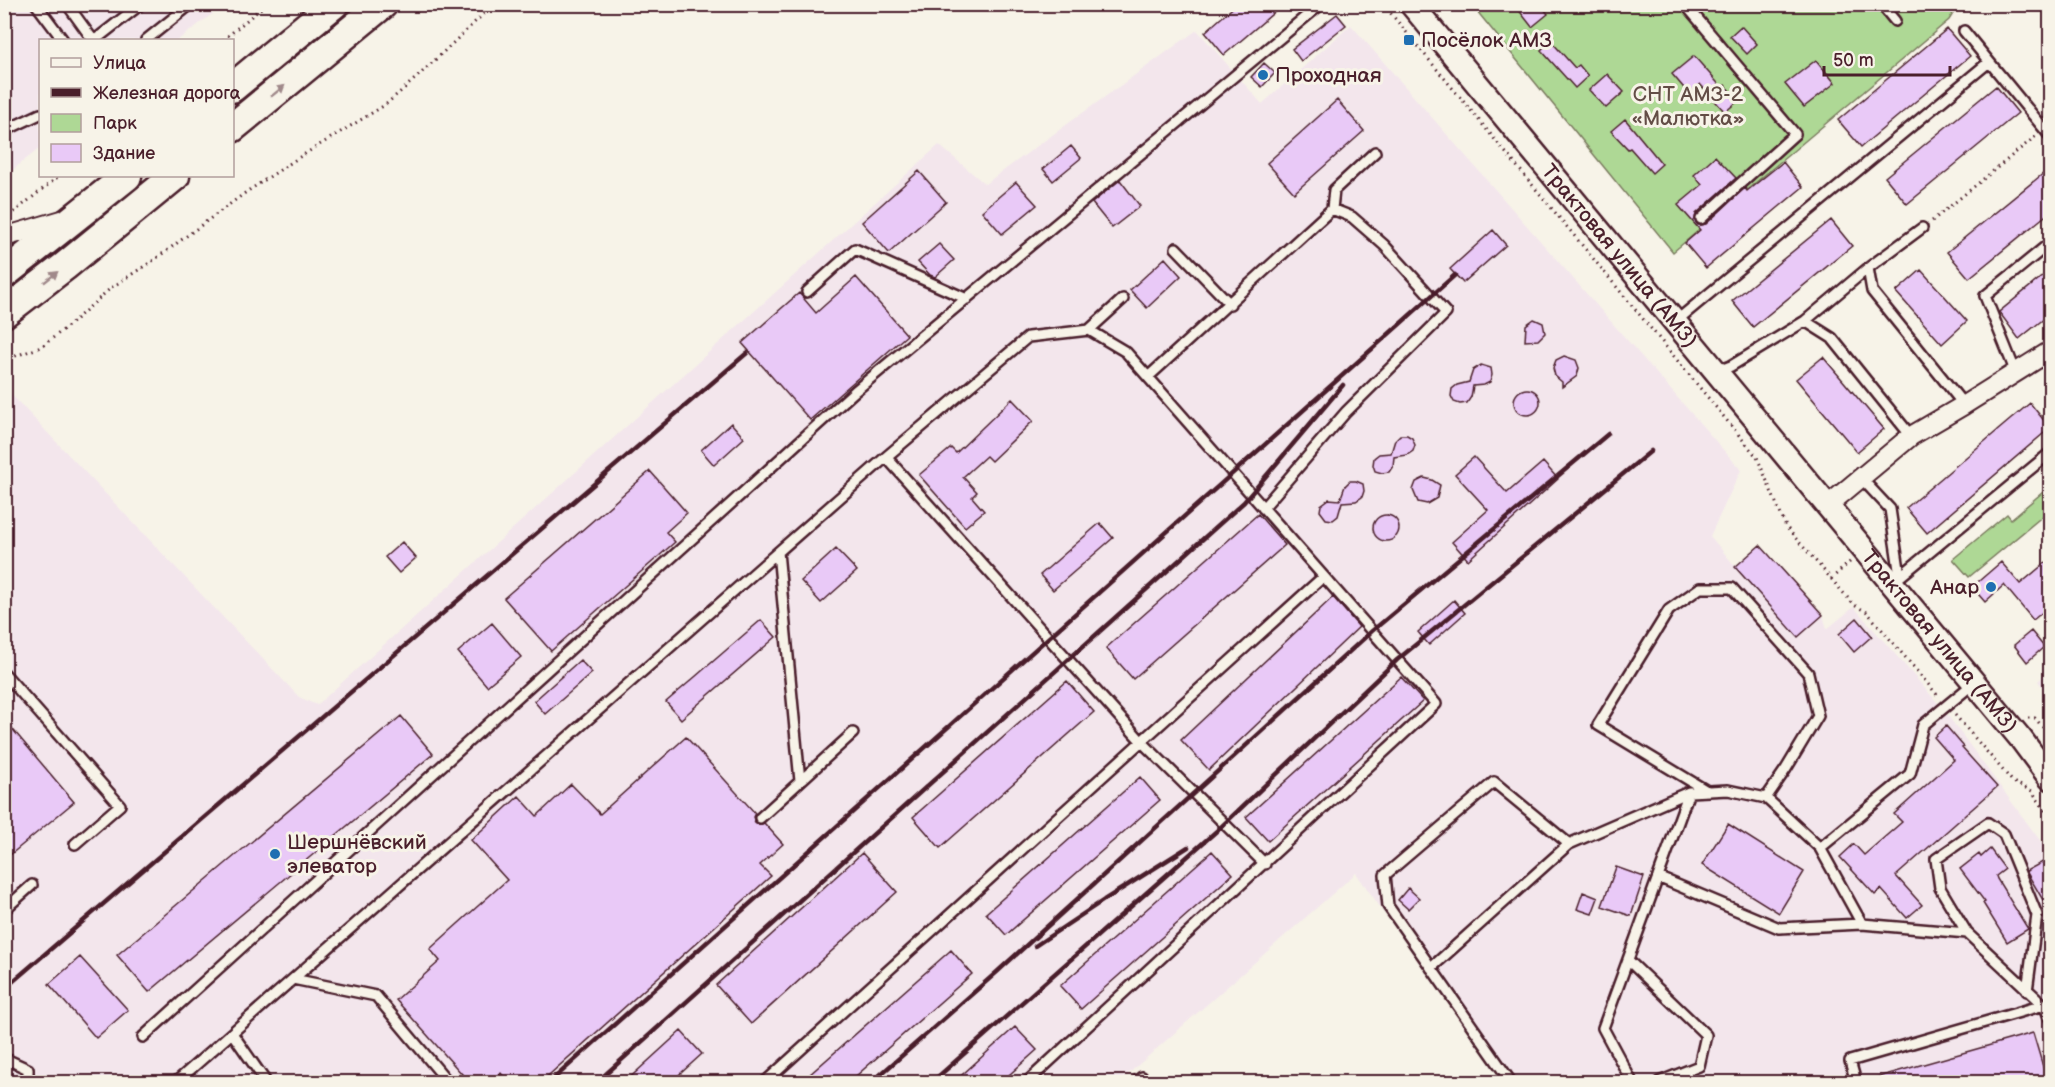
<svg xmlns="http://www.w3.org/2000/svg" width="2055" height="1087" font-family="'Balsamiq Sans',sans-serif">
	<rect width="100%" height="100%" fill="#f7f3e8"/>
	<filter id="ink" filterUnits="userSpaceOnUse"><feTurbulence type="fractalNoise" baseFrequency=".0167" numOctaves="2"/><feDisplacementMap in="SourceGraphic" scale="12" xChannelSelector="R" yChannelSelector="G"/><feConvolveMatrix kernelMatrix="1 2 1 2 8 2 1 2 1" color-interpolation-filters="sRGB"/></filter>
	<g filter="url(#ink)">
		<path fill="#f3e6ec" d="M5,5h219l-46,35h-138v108l-35,28z
			M1351,25l390,445 -31,66 25,30 25,-21 63,70 4,14 27,-22 89,102 107,145v228h-546l-148,-209 -237,209h-1114l-1,-695 295,310 18,8 622,-560 46,39 212,-154 65,74z
			M2050,670v26l-12,-15z"/>
		<path fill="#aed895" stroke="#7c7c60" stroke-width="1.5" d="M1472,5h491l-9,7 -5,8 -276,232z
			M2043,492l7,9v9l-81,67 -16,-18 54,-45 4,5z"/>
		<path fill="#e9c9f7" stroke="#4a1f2b" stroke-width="1.5" d="M1237,4h47l-60,51 -19,-23z
			M1514,4h26l8,10 -16,13z
			M1337,14l9,11 -45,36 -9,-12z
			M1741,26l16,18 -10,10 -17,-18z
			M1947,29l23,27 -109,91 -23,-27z
			M1551,41l24,27 4,-3 9,11 -13,12 -34,-38z
			M1694,56l28,32 3,-3 13,16 -13,11 -25,-28 -11,10 -17,-20z
			M1816,60l19,23 -31,24 -19,-23z
			M1264,63l11,10 -13,14 -11,-10z
			M1607,74l17,18 -18,16 -17,-18z
			M1996,86l22,27 -111,91 -22,-27z
			M1337,100l27,31 -70,62 -27,-30z
			M1625,119l37,45 -10,9 -22,-25 -2,1 -17,-18z
			M1071,146l10,12 -28,23 -10,-12z
			M1715,156l21,22 -40,36 -1,7 3,4 8,-1 39,-36 2,3 36,-29 20,25 -97,81 -21,-25 15,-13 -22,-25 24,-20 -8,-10z
			M2050,168v44l-81,66 -22,-26z
			M919,171l27,31 -57,51 -27,-31z
			M1120,180l20,26 -28,22 -20,-25z
			M1016,182l21,23 -35,29 -20,-23z
			M1831,220l21,26 -99,81 -21,-26z
			M1493,230l13,15 -43,38 -13,-14z
			M939,244l15,16 -19,17 -5,-2 -12,-13z
			M1165,258l16,18 -34,32 -17,-18z
			M1921,270l46,51 -25,23 -46,-52z
			M2050,270v44l-31,25 -20,-27z
			M856,277l51,58 -97,85 -68,-77 57,-50 17,20z
			M1534,319l9,4 2,10 -7,7 -13,1 1,-16z
			M1564,356l12,4 3,8 -2,8 -15,11v-5l-7,-6 -2,-8 3,-8z
			M1823,357l61,72 -27,23 -61,-73z
			M1481,365l10,3 1,7 -2,7 -6,3 -11,1 -2,11 -4,6 -7,1 -6,-2 -3,-6 1,-7 5,-4 12,-3 4,-12z
			M1514 402a13 13 0 1 1 26 0a13 13 0 1 1-26 0Z
			M1012,399l21,22 -42,40 -5,-5 -23,21 14,15 -5,5 12,14 -19,16 -46,-52 32,-27 5,5z
			M2030,403l20,25 -123,105 -21,-25z
			M731,423l13,15 -30,27 -13,-15z
			M1400,435h7l5,3 3,7 -2,6 -6,4 -13,2 -1,9 -4,6 -7,1 -7,-2 -2,-6 1,-7 5,-4 12,-1 4,-13z
			M1474,457l33,36 36,-31 15,17 -90,81 -16,-18 36,-32 -33,-36z
			M650,471l37,42 -21,19 9,10 -124,109 -47,-53z
			M1424,478l8,2 8,5 -3,13 -10,6 -9,-2 -5,-12 3,-8z
			M1350,481h6l7,3 1,7 -2,6 -6,4 -14,1 -4,14 -5,4 -7,-1 -6,-8 1,-6 8,-6 11,1 5,-14z
			M1258,514l27,31 -152,134 -27,-31z
			M1373 528a13 13 0 1 1 26 0a13 13 0 1 1-26 0Z
			M1100,523l13,15 -60,52 -13,-15z
			M402,542l14,16 -17,15 -14,-16z
			M1760,545l63,70 -25,22 -63,-70z
			M836,549l21,22 -36,32 -20,-22z
			M2050,559v47l-17,14 -29,-35 -19,17 -13,-15 29,-25 19,22z
			M1333,597l26,30 -150,143 -28,-30z
			M1454,600l11,13 -36,32 -11,-13z
			M1857,618l15,18 -18,16 -15,-18z
			M761,620l15,17 -95,82 -15,-17z
			M492,623l29,34 -34,29 -29,-34z
			M2031,631l13,16 -17,15 -13,-17z
			M580,660l12,13 -47,41 -11,-13z
			M1401,677l22,24 -155,140 -22,-24z
			M1067,681l27,31 -154,136 -27,-31z
			M401,716l32,38 -284,238 -32,-37z
			M4,719l70,83 -70,58z
			M1946,726l18,21 -2,1 35,39 -101,89 26,29 -15,13 -26,-29 -6,6 -35,-38 14,-13 10,11 38,-33 -8,-8 60,-54 -20,-23z
			M686,737l69,76 -2,4 2,5 4,3 5,-2 19,21 -23,21 11,11 -231,207h-31l-8,-10 -10,10h-21l-74,-83 44,-39 -10,-12 77,-69 -36,-40 48,-44 18,20 34,-32 29,30z
			M1140,777l20,23 -154,135 -20,-22z
			M1728,824l76,48 -25,41 -77,-48z
			M1990,849l15,20 -9,7 1,3 31,50 -21,13 -24,-39 2,-1 -25,-33 19,-15 2,3z
			M1212,851l21,23 -152,135 -21,-23z
			M862,853l35,39 -146,132 -35,-39z
			M2050,858v54l-24,-41z
			M1616,867l28,10 -13,39 -29,-10z
			M1408,888l11,10 -11,11 -10,-9z
			M1583,892l15,6 -6,16 -15,-5z
			M951,950l21,24 -124,109h-48z
			M80,957l48,53 -32,28 -47,-54z
			M1015,1027l22,23 -37,33h-47z
			M681,1031l21,23 -32,29h-46z
			M2033,1033l14,47 -9,3h-166l-1,-4z"/>
		<g fill="none" stroke-linecap="round" stroke-linejoin="round">
			<g stroke="#4a1f2b" stroke-width="14">
				<path id="service" d="M36,4l27,36
					M67,4l26,36
					M1685,4l110,130 -94,85
					M1881,4l14,17
					M1964,31l86,105
					M95,40l46,-36
					M146,40l45,-36
					M4,131l36,-17
					M1332,209l2,-19 41,-38
					M1176,248l54,56
					M1868,268l4,23 92,114
					M807,292l48,-43 112,50
					M1805,321l27,17 79,98
					M1675,322l314,-260
					M1089,330l34,-31
					M1718,371l13,-5 74,-45 63,-53 54,-40
					M2016,373l-31,-77 65,-53
					M1148,377l184,-168 20,8 32,28 62,68 -100,99 -83,96
					M886,457l256,285 123,122
					M1861,478l29,31 10,67
					M778,552l22,229
					M1891,584l159,-131
					M4,673l116,132 -45,39
					M1707,791l-109,-66 71,-115 31,-22h32l76,85 10,43 -32,53 -20,29
					M760,818l93,-85
					M1820,848l90,-74 13,-49 51,-42
					M1658,877l121,51 83,-4
					M4,910l28,-25
					M1628,960l78,75 -7,31 -40,16
					M1431,968l138,-124 120,-52 39,-2 38,8 54,50 42,76 105,9
					M293,979l83,17 72,86
					M2027,991l10,-76 -33,-81 -16,-11 -52,36 4,29 27,45 77,72 6,14
					M232,1033l34,49
					M143,1037l712,-646 466,-387
					M4,1058l24,11v13
					M176,1082l710,-625 142,-120 61,-7 37,22 310,352 -409,378
					M765,1082l558,-505
					M1136,1082l6,-5
					M1511,1082l-123,-176 -3,-31 109,-93 75,62
					M1632,1082l-29,-54 86,-236
					M1856,1082l-6,-21 194,-56"/>
			</g>
			<g stroke="#4a1f2b" stroke-width="22">
				<path id="minor" d="M4,237l58,-17
					M1827,506l84,-70 53,-31 86,-54"/>
			</g>
			<g stroke="#4a1f2b" stroke-width="27">
				<g id="tertiary">
					<path id="s1" d="M1411,4l610,735 29,39"/>
				</g>
			</g>
			<g stroke="#4a1f2b" stroke-width="33">
				<path id="primary" d="M232,88l102,-84
					M232,128l151,-124
					M4,274l123,-98
					M4,313l61,-47 110,-90"/>
			</g>
			<path stroke="#4a1f2b" stroke-width="3" stroke-dasharray="1.5 4.5" stroke-linecap="butt" d="M1383,4l374,453 29,70 68,78 13,7 72,85
				M223,40l43,-36
				M9,216l50,-40
				M1932,221l104,-85
				M4,360l37,-13 26,-20 45,-40 42,-27 91,-67 53,-35 87,-53 30,-26 79,-75
				M1831,579l20,-18
				M1955,715l58,67 19,9 18,27
				M2028,718h7l15,18"/>
			<use href="#service" stroke="#f7f3e8" stroke-width="9"/>
			<use href="#minor" stroke="#f7f3e8" stroke-width="18"/>
			<use href="#tertiary" stroke="#f7f3e8" stroke-width="22"/>
			<use href="#primary" stroke="#f7f3e8" stroke-width="28"/>
			<path stroke="#4a1f2b" stroke-width="4.5" d="M1035,946l69,-46 84,-53
				M4,989l743,-636
				M550,1082l905,-807
				M597,1082l647,-580 99,-117
				M872,1082l125,-110 375,-341 236,-197
				M932,1082l289,-255 176,-167 254,-209"/>
		</g>
		<defs><path id="oneway-solid" d="M-6-.8H1V-3.2L6.5 0L1 3.2V.8H-6Z" transform="scale(1.5)"/></defs>
		<g fill="#a0898a">
			<use href="#oneway-solid" transform="translate(278 91) rotate(-39)"/>
			<use href="#oneway-solid" transform="translate(51 277) rotate(-38)"/>
		</g>
	</g>
	<g fill="#1f6fb2" stroke="#f7f3e8" stroke-width="2">
		<rect x="1403" y="34" width="12" height="12" rx="3"/>
		<circle cx="1263" cy="75" r="6"/>
		<circle cx="1991" cy="587" r="6"/>
		<circle cx="275" cy="854" r="6"/>
	</g>
	<g text-anchor="middle" dominant-baseline="central" stroke-width="6" stroke-linejoin="round" paint-order="stroke">
		<g font-size="21" fill="#4a1f2b" stroke="#f7f3e8" text-anchor="start">
			<text x="1421" y="40">Посёлок АМЗ</text>
			<text x="1275" y="75">Проходная</text>
			<text x="1979" y="587" text-anchor="end">Анар</text>
			<text x="287" y="842">Шершнёвский<tspan x="287" dy="24">элеватор</tspan></text>
		</g>
		<g font-size="21" fill="#634d46" stroke="#f7f3e8">
			<text x="1688" y="94">СНТ АМЗ-2<tspan x="1688" dy="24">«Малютка»</tspan></text>
		</g>
		<g font-size="21" fill="#4a1f2b" stroke="#f7f3e8">
			<text stroke="none"><textPath href="#s1" startOffset="327">Трактовая улица (АМЗ)</textPath></text>
			<text stroke="none"><textPath href="#s1" startOffset="828">Трактовая улица (АМЗ)</textPath></text>
		</g>
	</g>
	<rect width="2055" height="1087" fill="none" stroke="#f7f3e8" stroke-width="24"/>
	<rect x="12" y="12" width="2031" height="1063" fill="none" stroke="#4a1f2b" stroke-width="2" filter="url(#ink)"/>
	<rect x="39" y="39" width="195" height="138" fill="#f7f3e8" stroke="#b29e9c" stroke-width="1.5"/>
	<rect x="51" y="58" width="30" height="9" fill="#f7f3e8" stroke="#b29e9c" stroke-width="1.5"/>
	<text x="93" y="69" font-size="18" fill="#4a1f2b">Улица</text>
	<rect x="51" y="88" width="30" height="9" fill="#4a1f2b" stroke="#b29e9c" stroke-width="1.5"/>
	<text x="93" y="99" font-size="18" fill="#4a1f2b">Железная дорога</text>
	<rect x="51" y="114" width="30" height="18" fill="#aed895" stroke="#b29e9c" stroke-width="1.5"/>
	<text x="93" y="129" font-size="18" fill="#4a1f2b">Парк</text>
	<rect x="51" y="144" width="30" height="18" fill="#e9c9f7" stroke="#b29e9c" stroke-width="1.5"/>
	<text x="93" y="159" font-size="18" fill="#4a1f2b">Здание</text>
	<path d="M1824 66v9h126v-9" fill="none" stroke="#4a1f2b" stroke-width="3"/>
	<text x="1833" y="66" font-size="18" fill="#4a1f2b" stroke="#f7f3e8" stroke-width="4.5" paint-order="stroke">50 m</text>
</svg>
